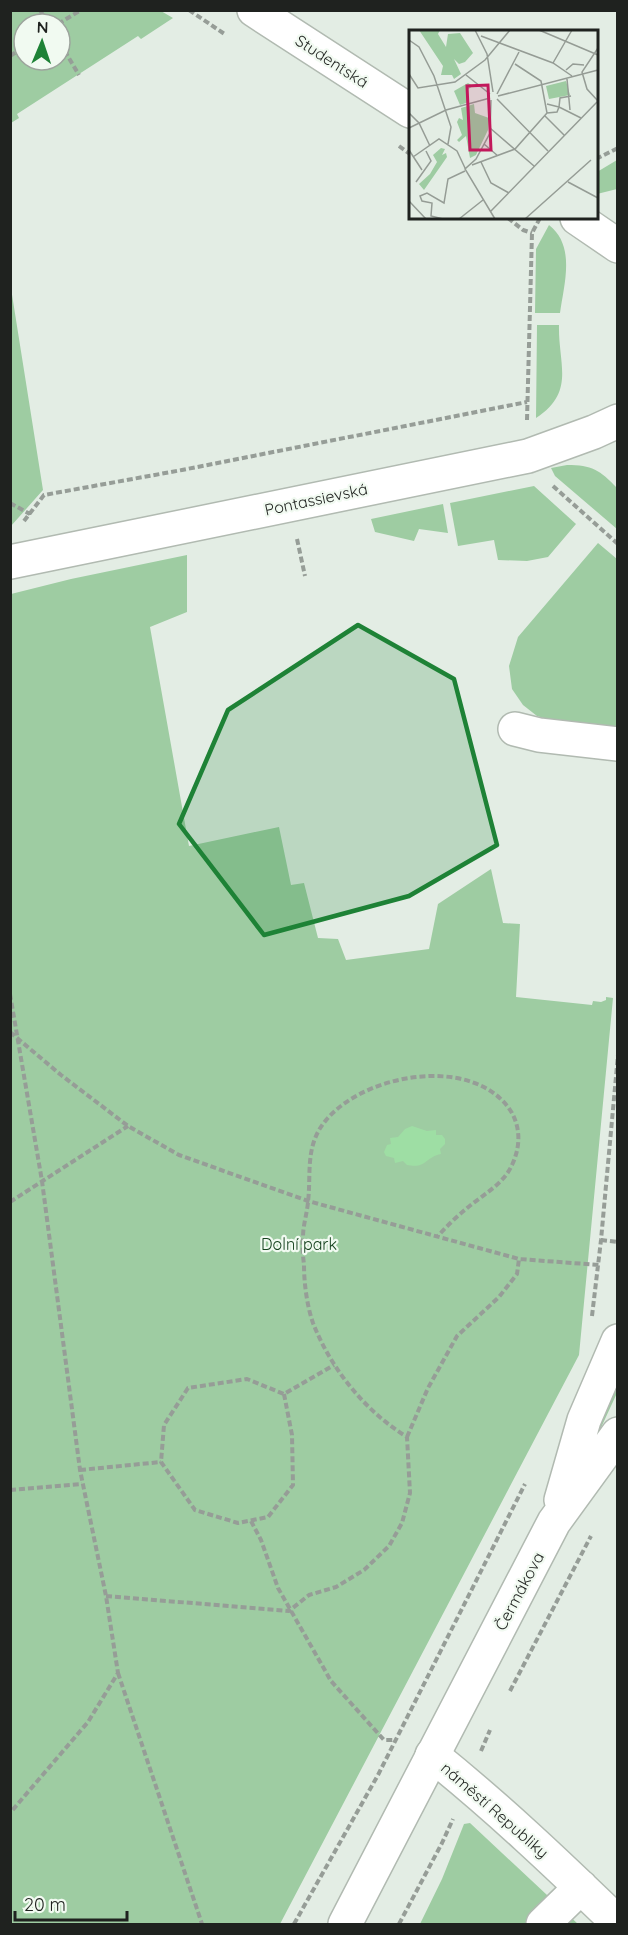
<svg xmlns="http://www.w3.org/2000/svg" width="628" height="1935" font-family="Quicksand,sans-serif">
	<rect width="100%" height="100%" fill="#e3ede4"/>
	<path fill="#9ecca2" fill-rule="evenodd" d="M161,11l12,7 -32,21 -3,-3 -121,78 2,4 -8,5v-112zM24,24h36v36h-36z
		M617,160v29l-20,5v-22z
		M549,225c27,21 15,59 11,88h-25l1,-64z
		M10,282l33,208 -32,36h-1z
		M537,325h22c-1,39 17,67 -23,93z
		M567,465c25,0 33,5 50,23v41l-62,-53 -4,-8z
		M534,486l42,38 -28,33 -21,4 -29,-1 -4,-20 -36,6 -8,-43z
		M443,504l5,29 -29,-4 -5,12 -39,-9 -4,-13z
		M598,543l19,16v170l-64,-8 -16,-5 -14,-11 -11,-16 -3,-23 9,-29z
		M187,555v57l-37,15 39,219 90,-19 12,58 13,-2 14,55 20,1 8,21 83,-11 9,-45 53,-35 12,54 17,1 -4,73 76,8 1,-4 8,1 5,-2v-3l7,1 -34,357 -299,569h-269v-1330l60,-15z
		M617,1362v31l-18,39 -4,-6z
		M470,1823l108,101h-158l22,-45 22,-55z"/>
	<path fill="#9edea4" d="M412,1126l15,5 9,-1v5h6l3,4v5l-5,5 1,5c-16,3 -14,15 -34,11l-4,-4 -8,2 -1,-5 -8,-2 -2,-4 3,-7 4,-1 -1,-6 8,-1 7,-8z"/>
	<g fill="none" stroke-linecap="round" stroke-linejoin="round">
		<g stroke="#b1bab1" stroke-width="36">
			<path id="minor" d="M254,10l156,101
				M577,218l41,28
				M10,562l518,-106 66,-24 24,-11
				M515,729l24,6 79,9
				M432,1755c65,52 126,110 186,168
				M543,1924l38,-37"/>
		</g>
		<g stroke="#b1bab1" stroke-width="36">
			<path id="major" d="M561,1500l23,-80 34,-79
				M345,1924l209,-402 64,-88"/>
		</g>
		<path stroke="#969d97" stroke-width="4" stroke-dasharray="6 3" stroke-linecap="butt" d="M40,10l8,14
			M189,10l37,25
			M58,24l23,-14
			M60,43l19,32
			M10,56l14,-9
			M399,146l11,8
			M596,159l22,-11
			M508,218l15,12 9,3
			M527,420l5,-187 8,-15
			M553,486l65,58
			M10,503l20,11
			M24,521l20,-26 138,-25 345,-68
			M297,539l8,37
			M10,994l32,187 38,289 26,126 12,77 -30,49 -78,91
			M10,1032l51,43 67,51 51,29 129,46 211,58 80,6
			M10,1202l118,-76
			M601,1240l17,2
			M592,1316l9,-76 17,-185
			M284,1394l8,41 1,50 -25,32 -30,6 -43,-13 -34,-48 3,-37 24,-37 59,-9 37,15 50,-29
			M407,1437l21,-49 29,-52 42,-39 18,-23 2,-15
			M80,1470l81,-8
			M10,1490l72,-6
			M251,1521l10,19 17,48 53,93 53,59h10
			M106,1596l183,15 20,-16 27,-8 28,-17 25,-24 13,-23 8,-30 -3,-56c-42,-26 -76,-68 -94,-114 -6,-17 -9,-40 -9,-58 -1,-9 -2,-18 -1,-28 0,-12 4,-23 5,-35 3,-25 -2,-49 11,-72 33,-56 156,-79 193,-17 9,17 8,35 0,52 -9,20 -30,30 -46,44 -10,8 -20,18 -29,28
			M118,1673l84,251
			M510,1691l81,-155
			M481,1751l9,-21
			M294,1924l84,-149 147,-291
			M399,1924l43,-81 11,-24"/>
		<use href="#minor" stroke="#fff" stroke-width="33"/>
		<use href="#major" stroke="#fff" stroke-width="33"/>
	</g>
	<path fill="#1e8236" fill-opacity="0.2" stroke="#1e8236" stroke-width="4.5" stroke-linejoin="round" d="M358,625l96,54 43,166 -88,51 -145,39 -85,-111 49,-114z"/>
	<g text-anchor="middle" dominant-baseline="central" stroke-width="4.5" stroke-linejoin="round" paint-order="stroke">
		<g font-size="16" fill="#1f221f" stroke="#f1faf1">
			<text transform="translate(332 61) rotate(33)">Studentská</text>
			<text transform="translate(316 499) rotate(-12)">Pontassievská</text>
			<text transform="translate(519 1591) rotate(-62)">Čermákova</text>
			<text transform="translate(495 1810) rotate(41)">náměstí Republiky</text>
		</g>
		<g font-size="16" fill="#15421e" stroke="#f1faf1">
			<text x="299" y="1244">Dolní park</text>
		</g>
	</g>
	<g transform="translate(409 30)">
		<rect width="189" height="189" fill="#e3ede4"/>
		<path d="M10,0h21l-2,4 8,13 2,-13 12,-1 13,20 -8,9 -6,2 -5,-5 7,15 -7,5 -2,-4h-11l2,-9zM157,51l4,14 -21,4 -3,-13zM59,53l5,3 -6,4 2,12 -9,3 -6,-14zM65,74l1,9 14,5 -1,12 -12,25 -6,3 -4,-22 -7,6 -2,-2 5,-5 -5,-13 2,-4 4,2 -2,-12zM32,118l4,1 -3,6 4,-2 1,4 -23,33 -5,-6 11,-10 7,-12 -4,-7z" fill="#9ecca2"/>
		<path fill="none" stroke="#959c95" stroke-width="1.5" d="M66,0l12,24 6,38M130,0l59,25M72,6l72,27 19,13M0,10l10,7 15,29 17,51 -3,17M189,18l-16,24 5,17 11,12M144,33l19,-33M106,34l26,17 6,32M157,40l7,-6 11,1M0,44l9,14 37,-6 30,-22 25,-30M57,45l24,19M158,49l3,31M88,64l22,-42M89,66l100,-26M162,66l-11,2 -1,9 22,11M88,69l51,52M82,70l-1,33 -14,26 -11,10 30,50M138,74l12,3 -2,5 -10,1M0,83l10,10 11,23M136,86l19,19M0,98l37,-18 44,-12M81,98l44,38M75,114l14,12M0,120l13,20M4,127l26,-18 18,12 8,17M72,132l10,21 18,10M63,135l43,-16 32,-36M7,152l15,-21 -5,-10M159,152l30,16M0,171l17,18M82,181l107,-110M34,189l-12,-3 1,-13 -10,-2 -2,-5 7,-3 17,10 4,-24 17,-8M50,189l24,-19M116,189l66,-59"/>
		<path fill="#c2185b" fill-opacity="0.15" stroke="#c2185b" stroke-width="3" d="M79,55l3,65h-21l-3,-64z"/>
		<rect width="189" height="189" fill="none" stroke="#1f221f" stroke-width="3"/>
	</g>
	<rect width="628" height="1935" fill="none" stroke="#1f221f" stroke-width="24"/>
	<g transform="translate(42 42) rotate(2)"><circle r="28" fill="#f1faf1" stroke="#9da49d" stroke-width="1.5"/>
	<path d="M0-4.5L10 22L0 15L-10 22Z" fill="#1e8236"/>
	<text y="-9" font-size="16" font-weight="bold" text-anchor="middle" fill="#1f221f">N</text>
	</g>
	<path d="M15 1911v9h112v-9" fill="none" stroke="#1f221f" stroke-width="3"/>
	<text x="24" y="1911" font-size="18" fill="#1f221f" stroke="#f1faf1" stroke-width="4.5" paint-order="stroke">20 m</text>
</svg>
